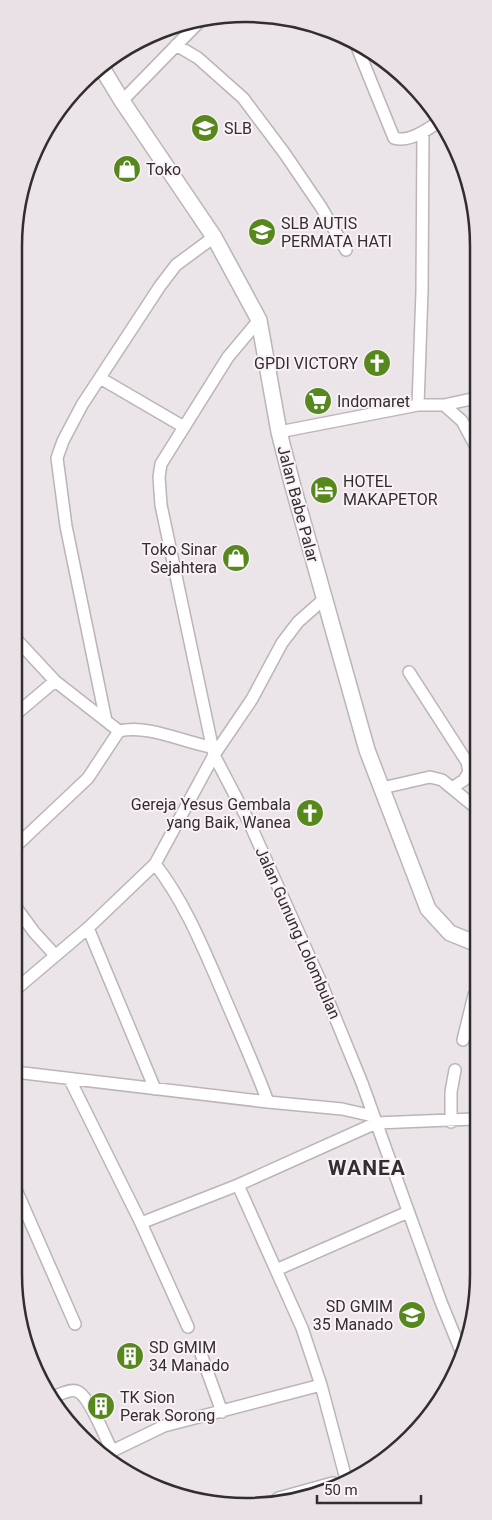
<svg xmlns="http://www.w3.org/2000/svg" width="492" height="1520" font-family="Roboto,sans-serif">
	<rect width="100%" height="100%" fill="#ebe4e8"/>
	<g fill="none" stroke-linecap="round" stroke-linejoin="round">
		<g stroke="#bbb4b8" stroke-width="14">
			<path id="street" d="M355,42l39,96c15,5 34,-9 46,-17
				M176,45l22,13 45,40 42,56 36,53 25,43
				M122,101l81,-83
				M259,320l-31,37 -67,107 -2,13 2,28 53,250 35,67 70,156 43,105 79,219 20,49
				M100,378l84,49
				M418,405l4,-114 1,-159
				M444,405l32,-7
				M279,432l139,-27h26l18,16 14,26
				M16,639l39,42 64,50c29,-7 64,11 92,16
				M409,672l58,90 2,10 -5,8 -12,8
				M16,714l39,-33
				M106,721l-40,-195 -9,-68 6,-17 19,-36 78,-119 16,-21 38,-28
				M382,788l48,-11 12,3 33,27
				M16,846l72,-68 31,-47
				M155,864c29,37 47,81 66,125 16,38 33,75 47,113
				M15,906l19,26 21,23
				M88,928l67,161
				M15,990l73,-62 67,-64 59,-109 38,-56 30,-56 16,-21 26,-23
				M463,1040l11,-45
				M15,1072l253,30 74,7 31,7
				M70,1080l71,143 47,104
				M451,1122v-30l4,-22
				M14,1185l61,139
				M238,1185l64,143 19,57 25,94
				M141,1223l97,-38 138,-62 98,-4
				M276,1270l132,-58
				M201,1354l21,58
				M53,1397c6,-2 16,-8 23,-6 12,2 30,48 36,60
				M106,1454l58,-28 157,-41"/>
		</g>
		<g stroke="#bbb4b8" stroke-width="18">
			<path id="secondary" d="M102,68l20,33 92,136 45,83 20,112 13,51 75,267 61,159 22,24 25,10
				M279,1500l54,-15"/>
		</g>
		<use href="#street" stroke="#fff" stroke-width="11"/>
		<use href="#secondary" stroke="#fff" stroke-width="15"/>
	</g>
	<defs>
		<g id="school-disc" transform="scale(1.4375)"><circle r="9.5" fill="#57881d" stroke="#f9f1f6"/><path d="M0-5L7-2L0 1L-7-2ZM-4 1L0 2.5L4 1V4Q0 6-4 4Z" fill="#fff"/></g>
		<g id="shop-disc" transform="scale(1.4375)"><circle r="9.5" fill="#57881d" stroke="#f9f1f6"/><path d="M-5-2.5h2.3a2.7 3.5 0 0 1 5.4 0H5L5.5 6h-11ZM-1.5-2.5h3a1.5 2.3 0 0 0-3 0Z" fill="#fff"/></g>
		<g id="church-disc" transform="scale(1.4375)"><circle r="9.5" fill="#57881d" stroke="#f9f1f6"/><path d="M-1.2-6h2.4v3.5h3.3v2.4h-3.3V6h-2.4V-.1h-3.3v-2.4h3.3Z" fill="#fff"/></g>
		<g id="supermarket-disc" transform="scale(1.4375)"><circle r="9.5" fill="#57881d" stroke="#f9f1f6"/><path d="M-6-5.5h2.5l.6 2H6L4.5 2H-2.5L-4.4-4H-6ZM-1.5 3.2a1.3 1.3 0 1 0 .1 0ZM3 3.2a1.3 1.3 0 1 0 .1 0Z" fill="#fff"/></g>
		<g id="hotel-disc" transform="scale(1.4375)"><circle r="9.5" fill="#57881d" stroke="#f9f1f6"/><path d="M-6-4.5h1.5V1H6V5H4.5V3h-9V5H-6ZM-4 0a1.8 1.8 0 1 1 3.6 0ZM.5 0V-2.5h3Q6-2.5 6 0Z" fill="#fff"/></g>
		<g id="building-disc" transform="scale(1.4375)"><circle r="9.5" fill="#57881d" stroke="#f9f1f6"/><path d="M-4-6H4V6H1V3H-1V6H-4ZM-2.5-4.3h1.7v1.8h-1.7ZM.8-4.3h1.7v1.8H.8ZM-2.5-1h1.7V.8h-1.7ZM.8-1h1.7V.8H.8Z" fill="#fff"/></g>
	</defs>
	<g fill-rule="evenodd">
		<use href="#school-disc" x="205" y="128"/>
		<use href="#shop-disc" x="127" y="169"/>
		<use href="#school-disc" x="262" y="232"/>
		<use href="#church-disc" x="377" y="363"/>
		<use href="#supermarket-disc" x="318" y="401"/>
		<use href="#hotel-disc" x="324" y="490"/>
		<use href="#shop-disc" x="236" y="558"/>
		<use href="#church-disc" x="310" y="813"/>
		<use href="#school-disc" x="412" y="1315"/>
		<use href="#building-disc" x="130" y="1356"/>
		<use href="#building-disc" x="101" y="1406"/>
	</g>
	<g text-anchor="middle" dominant-baseline="central" stroke-width="4" stroke-linejoin="round" paint-order="stroke">
		<g font-size="16" fill="#312e30" stroke="#f9f1f6" text-anchor="start">
			<text x="224" y="128">SLB</text>
			<text x="146" y="169">Toko</text>
			<text x="281" y="223">SLB AUTIS<tspan x="281" dy="18">PERMATA HATI</tspan></text>
			<text x="358" y="363" text-anchor="end">GPDI VICTORY</text>
			<text x="337" y="401">Indomaret</text>
			<text x="343" y="481">HOTEL<tspan x="343" dy="18">MAKAPETOR</tspan></text>
			<text x="217" y="549" text-anchor="end">Toko Sinar<tspan x="217" dy="18">Sejahtera</tspan></text>
			<text x="291" y="804" text-anchor="end">Gereja Yesus Gembala<tspan x="291" dy="18">yang Baik, Wanea</tspan></text>
			<text x="393" y="1306" text-anchor="end">SD GMIM<tspan x="393" dy="18">35 Manado</tspan></text>
			<text x="149" y="1347">SD GMIM<tspan x="149" dy="18">34 Manado</tspan></text>
			<text x="120" y="1397">TK Sion<tspan x="120" dy="18">Perak Sorong</tspan></text>
		</g>
		<g font-size="16" fill="#312e30" stroke="#f9f1f6">
			<text transform="translate(298 504) rotate(75)">Jalan Babe Palar</text>
			<text transform="translate(298 933) rotate(66)">Jalan Gunung Lolombulan</text>
		</g>
		<g font-size="21" font-weight="bold" letter-spacing="1" fill="#312e30" stroke="#f9f1f6">
			<text x="367" y="1168">WANEA</text>
		</g>
	</g>
	<path d="M0 0H492V1520H0ZM246 22H246A224 224 0 0 1 470 246V1274A224 224 0 0 1 246 1498H246A224 224 0 0 1 22 1274V246A224 224 0 0 1 246 22Z" fill="#e9e1e6" fill-rule="evenodd"/>
	<path fill="none" stroke="#312e30" stroke-width="2.5" d="M246 22H246A224 224 0 0 1 470 246V1274A224 224 0 0 1 246 1498H246A224 224 0 0 1 22 1274V246A224 224 0 0 1 246 22Z"/>
	<path d="M317 1495v8h104v-8" fill="none" stroke="#312e30" stroke-width="2.5"/>
	<text x="324" y="1495" font-size="15" fill="#312e30" stroke="#f9f1f6" stroke-width="4" paint-order="stroke">50 m</text>
</svg>
